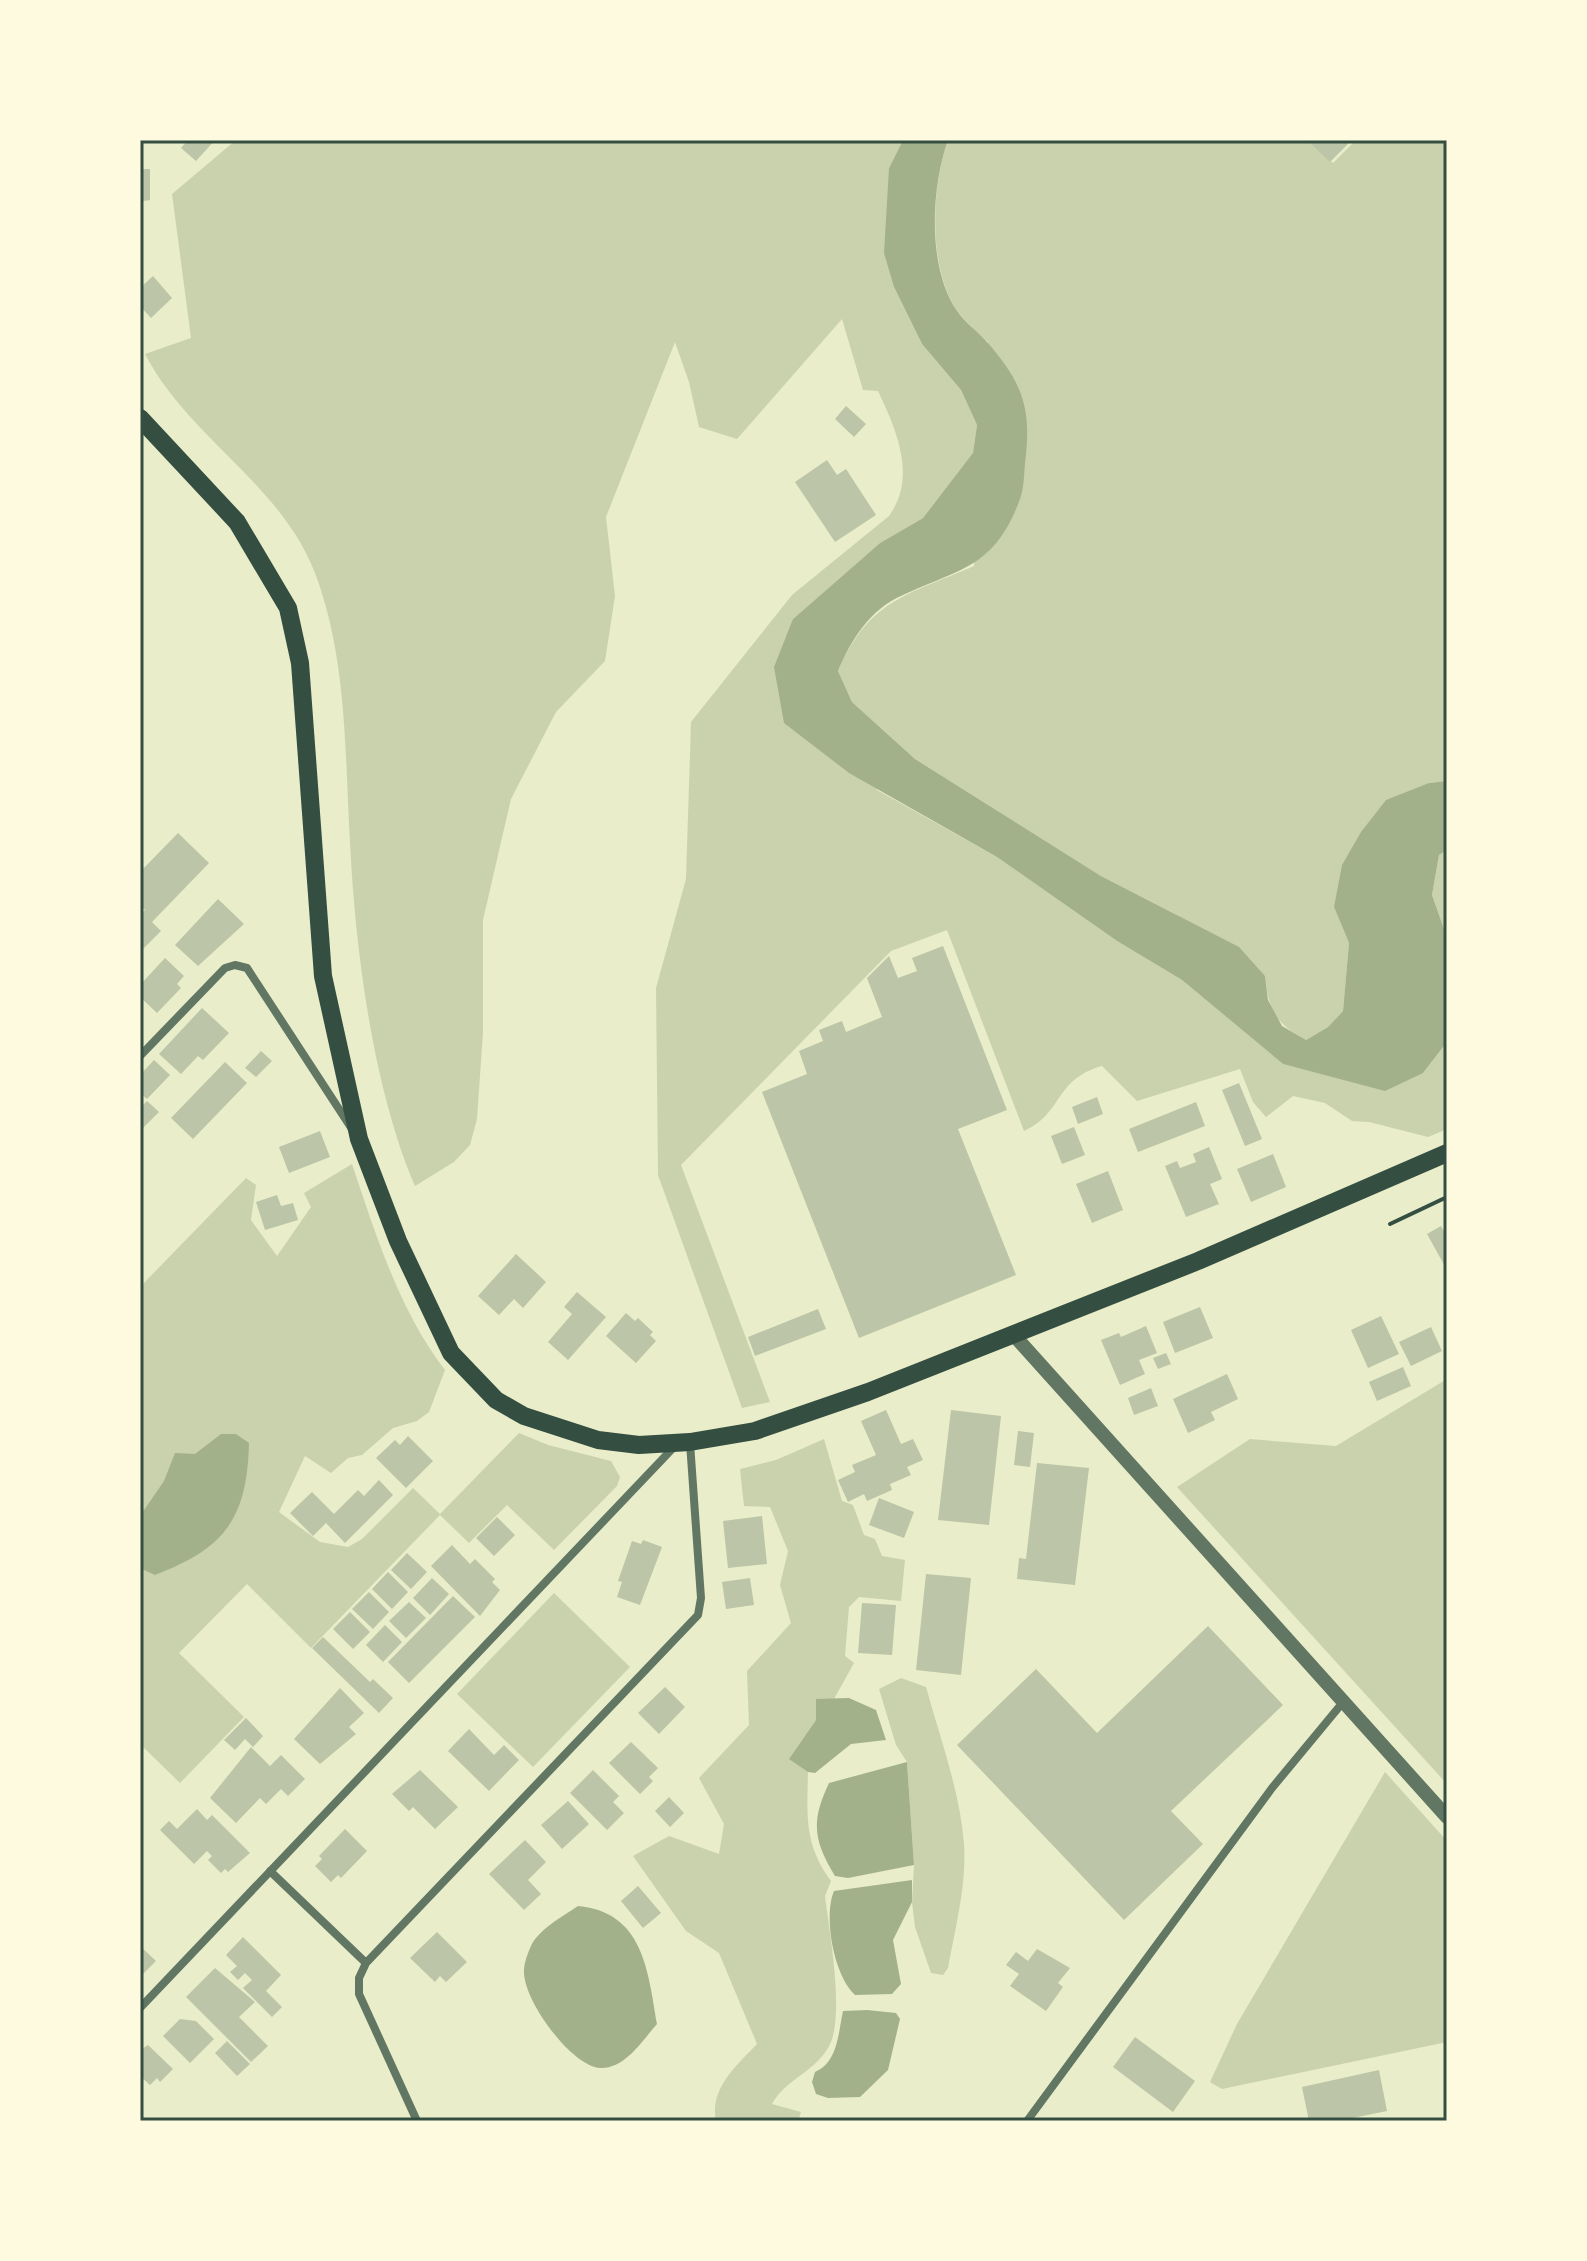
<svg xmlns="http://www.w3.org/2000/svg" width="1587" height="2261" font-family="Rubik,sans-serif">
	<rect width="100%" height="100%" fill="#e9edc9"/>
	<path fill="#cad2ad" d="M236,140h667l-14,28 5,119 28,57 39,46 16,35 -4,29 -50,64 -43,25 -87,76 84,171 120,67 120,84 65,39 101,84 44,11 96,-2 24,-31v87l-19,8 -59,-15 -17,-1 -27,-18 -32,-7 -27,21 -13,-15 -13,-33 -103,32 -35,-35c-49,14 -38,47 -78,65l-77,-201 -56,21 -210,214 89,237 -28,6 -84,-233 -2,-187 30,-109 5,-157 101,-127 97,-79c28,-39 8,-85 -11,-125l-15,-1 -21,-71 -105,120 -38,-12 -10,-45 -14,-40 -69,175 9,79 -10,65 -49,51 -45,87 -28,121v112l-6,87 -7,26 -16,17 -39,24c-42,-97 -60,-238 -65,-344 -5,-87 -3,-175 -31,-258 -32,-98 -128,-142 -174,-230l46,-16 -19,-144z
		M948,140h360l25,23 23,-23h91v641l-18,2 -95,124 15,36 -6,68 -15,16 -22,13c-31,-17 -37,-29 -41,-64l-88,-61 -76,-39 -186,-117 -63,-57 -14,-31c31,-72 70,-76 136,-105l14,-224c-10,-10 -23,-20 -31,-31 -29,-45 -26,-122 -9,-171z
		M1447,850v79h-3l-12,-34 7,-40z
		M352,1164c24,71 47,146 93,206l-16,42 -12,9 -24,7 -31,27 -14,3 -17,15 -26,-17 -26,56 41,30 28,5 14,-8 51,-51 27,26 79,-81 29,12 63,16 9,16 -3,9 -63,64 -47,-45 -38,38 -29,-28 -129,133 -64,-64 -68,69 65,64 -64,66 -40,-39v-457l106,-109 10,7 -5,35 26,36 34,-49 -7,-14z
		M1447,1379v405l-270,-297 73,-48 86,7z
		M824,1439l18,62 11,4 11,30 11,4 7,17 23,4 -4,41 -42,-4 -10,10 -4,49 9,7 -20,36h-18v21l-26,38 18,14c-1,43 -4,73 23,109l-6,15c4,34 21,124 3,152 -14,24 -43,32 -56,56l29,8 -3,9h-82c-7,-32 21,-56 41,-77l-38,-91 -33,-22 -53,-75 36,-20 50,18 5,-30 -25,-46 50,-53 -2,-54 44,-48 -11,-38 8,-34 -18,-44 -26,-1 -4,-37 36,-9z
		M554,1593l76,74 -97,100 -76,-73z
		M901,1678l25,9c14,51 34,104 38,157 3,40 -9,85 -16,124l-5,7 -12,-2 -16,-46 -3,-25 2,-37 -7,-103 -11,-17 -17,-56z
		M1385,1772l62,69v201l-225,47 -12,-7 27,-58z"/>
	<path fill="#a3b18a" d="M903,140h45c-17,48 -21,127 9,171 8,12 21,20 30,31 36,41 45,67 38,121 -1,12 -1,25 -5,36 -25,68 -58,69 -117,96 -33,14 -52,45 -65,76l14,31 63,57 186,117 138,71 26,29 3,24 14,26 24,14 22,-13 15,-16 6,-68 -15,-36 8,-42 19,-33 25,-32 43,-17 18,-2v69l-8,5 -7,40 12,34 3,113 -24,31 -38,18 -102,-27 -101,-84 -65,-39 -120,-84 -148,-84 -65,-50 -10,-56 19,-48 87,-76 43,-25 50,-65 4,-28 -16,-35 -39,-46 -28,-57 -10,-34 5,-85z
		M221,1434h15l13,9c-2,76 -24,105 -94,132l-13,-6 -2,-53 24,-35 11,-28 20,1z
		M849,1698l27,12 10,30 -35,4 -36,29 -7,-1 -19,-13 27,-39v-21z
		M907,1762l7,103 -66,13 -13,-2c-22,-36 -24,-55 -6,-93z
		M912,1880v22l-19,38 8,44 -9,10 -37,1c-21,-19 -32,-78 -21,-104z
		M578,1906c65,6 70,64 79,118 -15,17 -32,45 -57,44 -29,-2 -78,-69 -76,-98 0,-6 4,-18 7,-24 8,-17 31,-29 47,-40z
		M867,2010l29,3 4,6 -12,51 -28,27 -32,1 -12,-4 -4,-12 3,-10c23,-10 23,-38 28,-61z"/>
	<path fill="#bcc5a7" d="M188,140h27l-19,21 -15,-13z
		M1307,140h45l-22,22z
		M140,169h10v31l-7,1v11h-3z
		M153,276l19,22 -21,20 -11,-12v-18z
		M846,406l20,18 -12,13 -19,-18z
		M827,460l10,15 9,-6 30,46 -41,27 -40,-60z
		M178,833l31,30 -57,59 9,9 -21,21v-37l5,-5 -5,-4v-34z
		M218,899l26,25 -46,42 -23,-21z
		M943,946l64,164 -49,19 58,146 -157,63 -97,-246 45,-18 -8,-23 24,-10 -4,-11 23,-9 4,11 36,-15 -15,-39 22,-22 9,22 19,-7 -5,-13z
		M165,958l19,18 -7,8 4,4 -24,25 -17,-16v-12z
		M202,1008l27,25 -26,27 -5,-4 -17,18 -22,-20z
		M261,1051l11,10 -16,16 -11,-9z
		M154,1060l16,15 -23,24 -7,-6v-18z
		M225,1062l22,21 -54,56 -22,-21z
		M1239,1083l23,56 -17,7 -23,-56z
		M1097,1097l6,17 -25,10 -6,-17z
		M147,1101l12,11 -19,19v-23z
		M1196,1102l9,24 -67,26 -9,-23z
		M1074,1127l11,28 -23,9 -11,-28z
		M320,1131l10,26 -41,16 -10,-26z
		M1209,1147l13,32 -12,5 9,20 -33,13 -21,-51 12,-5 3,7 16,-6 -3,-8z
		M1273,1154l13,33 -35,15 -14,-33z
		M1108,1171l15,39 -31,13 -16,-39z
		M277,1195l4,11 12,-3 5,17 -33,10 -9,-28z
		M1441,1226l6,11v33l-20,-36z
		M516,1254l30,28 -23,26 -9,-9 -15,16 -21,-19z
		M577,1292l29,25 -38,43 -20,-18 24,-28 -8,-7z
		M1200,1307l13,31 -38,15 -12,-31z
		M818,1309l8,20 -71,27 -7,-19z
		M626,1313l9,8 3,-3 15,14 -3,3 6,6 -20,22 -30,-27z
		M1381,1316l18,38 -31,14 -17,-38z
		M1146,1326l11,27 -18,7 6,14 -25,11 -19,-45 18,-7 2,4z
		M1431,1327l11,24 -31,15 -12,-24z
		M1166,1353l5,11 -13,5 -5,-11z
		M1403,1367l8,19 -34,15 -8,-19z
		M1227,1374l11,25 -27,13 4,8 -27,13 -15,-34z
		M1151,1388l7,18 -24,9 -6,-17z
		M886,1410l15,34 12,-5 10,21 -16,7 4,8 -21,9 2,6 -25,11 -3,-7 -16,8 -10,-22 17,-8 -3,-7 24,-10 -15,-34z
		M951,1410l50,6 -12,109 -51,-5z
		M1018,1431l16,2 -4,34 -16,-2z
		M408,1436l25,25 -27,27 -30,-30 19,-18 5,5z
		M1037,1463l52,5 -14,117 -58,-6 2,-21 7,1z
		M379,1480l14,15 -48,48 -19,-20 -13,13 -23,-23 22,-21 22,22 24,-24 6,6z
		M879,1498l35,14 -10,26 -35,-13z
		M762,1516l5,48 -39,4 -5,-47z
		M497,1517l18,18 -21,21 -18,-18z
		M643,1540l19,7 -22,58 -23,-8 5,-15 -4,-1 14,-40 9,3z
		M452,1545l18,19 5,-5 20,20 -3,3 8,8 -20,26 -49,-50z
		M407,1553l20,19 -16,17 -20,-19z
		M388,1572l20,20 -16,17 -20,-20z
		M926,1574l45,4 -10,97 -45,-5z
		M432,1578l17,16 -19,21 -17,-17z
		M750,1578l4,27 -28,4 -4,-27z
		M369,1592l20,20 -16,17 -21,-20z
		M453,1596l22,21 -66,66 -21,-21z
		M409,1602l17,16 -20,20 -17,-17z
		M862,1603l34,2 -4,50 -34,-2z
		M350,1612l20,20 -17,17 -20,-20z
		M385,1625l17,17 -19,20 -17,-17z
		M1208,1626l75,79 -112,106 32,33 -79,76 -167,-175 79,-76 61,64z
		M323,1637l47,45 3,-3 20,19 -14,15 -67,-65z
		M665,1687l20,20 -26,27 -21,-21z
		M340,1688l24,25 -15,14 7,7 -36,30 -26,-25z
		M246,1718l17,18 -10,11 -8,-8 -10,11 -11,-10z
		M469,1729l25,26 10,-10 15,15 -30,31 -41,-40z
		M631,1742l27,26 -9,9 4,4 -13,13 -31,-31z
		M251,1747l19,19 11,-11 24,24 -17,17 -7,-7 -15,15 -6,-6 -24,25 -26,-25z
		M420,1770l38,37 -23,22 -22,-22 -4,4 -17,-17z
		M593,1770l26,26 -6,6 11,11 -17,17 -37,-37z
		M669,1797l15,16 -14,14 -15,-16z
		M568,1801l21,23 -27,25 -21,-24z
		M197,1809l10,11 5,-5 38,38 -22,19 -3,-3 -4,4 -13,-13 4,-4 -5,-5 -13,13 -34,-34 9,-9 8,8z
		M345,1829l22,22 -26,27 -3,-3 -7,7 -16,-16 7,-7 -3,-3z
		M525,1840l21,22 -18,18 13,14 -17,16 -35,-36z
		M638,1886l23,27 -18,15 -22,-27z
		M437,1932l30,30 -21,20 -6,-6 -5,6 -25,-24z
		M243,1937l38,38 -15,16 16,16 -10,10 -29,-29 9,-8 -7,-7 -7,7 -8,-8 7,-6 -11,-11z
		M140,1946l16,15 -16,16z
		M1037,1949l33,19 -12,15 5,4 -17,24 -36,-25 9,-12 -13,-9 10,-13 12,9z
		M215,1968l40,34 -16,15 29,29 -17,16 -65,-65z
		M180,2019l16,2 18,18 -24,24 -27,-27z
		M1135,2037l60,44 -22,31 -60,-45z
		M227,2041l23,23 -13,12 -22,-23z
		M148,2045l25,24 -13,13 -3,-4 -7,7 -10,-9v-26z
		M1379,2070l8,41 -49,10h-29l-7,-34z"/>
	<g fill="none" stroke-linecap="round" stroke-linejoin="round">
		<path stroke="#344e41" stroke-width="4" d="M1390,1224l57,-27"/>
		<path stroke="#617663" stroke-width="8" d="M140,1056l85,-88 10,-3 12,3 105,161
			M270,1871l96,92
			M140,2008l534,-561
			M417,2121l-58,-127v-16l7,-15 332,-348 3,-17 -11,-155
			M1027,2121l245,-333 72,-87"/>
		<path stroke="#617663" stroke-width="14" d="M1012,1333l435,484"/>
		<path stroke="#344e41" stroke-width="18" d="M140,418l97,104 51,86 12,55 23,313 36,163 39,102 53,112 45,47 28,16 74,24 41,5 51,-3 65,-11 113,-39 330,-131 249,-108"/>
	</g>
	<rect width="1587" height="2261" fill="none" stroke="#fefae0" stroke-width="284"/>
	<rect x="142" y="142" width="1303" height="1977" fill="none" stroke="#344e41" stroke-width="3"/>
</svg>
